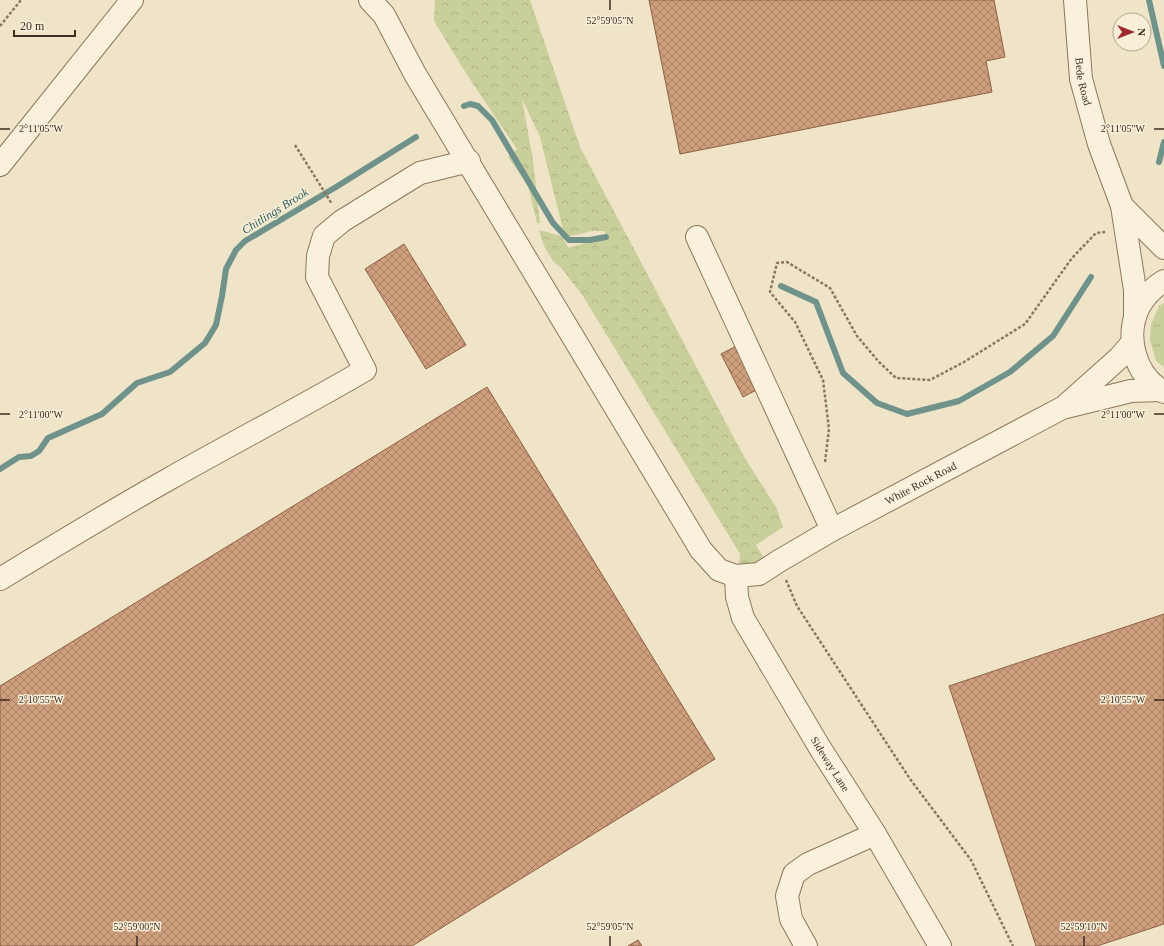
<svg xmlns="http://www.w3.org/2000/svg" width="1164" height="946" font-family="Georgia,serif">
	<defs>
		<pattern id="grass-tufts" width="24" height="20" patternUnits="userSpaceOnUse"><rect width="24" height="20" fill="#c9cf9b"/><path d="M3 7l-1-3M5 7V3M7 7l1-3M15 17l-1-3M17 17v-4M19 17l1-3" fill="none" stroke="#aeb285"/></pattern>
		<pattern id="forest-crowns" width="20" height="18" patternUnits="userSpaceOnUse"><rect width="20" height="18" fill="#c9cf9b"/><path d="M2 6a3 3 0 1 1 6 0M12 15a3 3 0 1 1 6 0" fill="none" stroke="#aeb285"/></pattern>
		<pattern id="building-cross-hatch" width="8" height="8" patternUnits="userSpaceOnUse"><rect width="8" height="8" fill="#cf9f7d"/><path d="M0 0l8 8M0 8l8-8" fill="none" stroke="#a98266"/></pattern>
	</defs>
	<rect width="100%" height="100%" fill="#f0e4c8"/>
	<path fill="url(#grass-tufts)" d="M1164,303v64l-8,-6 -6,-21 1,-16 8,-18z"/>
	<path fill="url(#forest-crowns)" d="M435,0h95l50,147 163,308 33,52 7,20 -27,18 8,13 -18,17 -7,-12 1,-9 -157,-258 -21,-27 -9,-8 -9,-15 -5,-16 22,6 8,12 36,-11v-6h-13l-25,6 -4,-7 -23,-93 -18,-38 11,61 7,63h-3l-9,-37 -20,-29 9,-8 -48,-71 -35,-57z"/>
	<g fill="none" stroke-linecap="round" stroke-linejoin="round">
		<path stroke="#6f938a" stroke-width="6" d="M1149,0l15,66
			M464,106l6,-2 8,2 14,14 61,103 16,17h21l16,-3
			M1159,162l5,-20
			M781,286l35,16 27,71 34,30 30,11 52,-13 51,-29 43,-36 38,-59
			M0,469l19,-12 12,-1 8,-5 9,-13 54,-24 35,-31 33,-11 35,-29 11,-18 6,-29 4,-27 10,-19 9,-9 91,-54 80,-50"/>
	</g>
	<path fill="url(#building-cross-hatch)" stroke="#8d5f41" d="M649,0h345l11,57 -19,4 6,31 -312,62z
		M404,244l62,101 -40,24 -61,-100z
		M742,343l22,43 -21,11 -22,-43z
		M487,387l228,372 -303,187h-412v-260z
		M1164,614v310l-67,22h-61l-87,-260z
		M638,940l4,6h-14z"/>
	<g fill="none" stroke-linecap="round" stroke-linejoin="round">
		<g stroke="#8d765c" stroke-width="24">
			<g id="minor">
				<path id="s1" d="M370,0l14,15 31,59 286,476 18,20 17,6 23,-2 20,-13 53,-31 232,-123 55,-49 13,-15"/>
				<path id="s2" d="M1075,0l6,79 18,65 23,62 13,84v27"/>
				<path d="M0,165l132,-165"/>
				<path d="M1122,206l42,42"/>
				<path d="M697,237l135,293"/>
				<path d="M1164,281c-10,6 -18,14 -24,24 -16,29 -6,71 24,87"/>
				<path d="M1066,407l65,-16 30,-1"/>
				<path id="s3" d="M736,576l1,21 6,21 77,130 55,86 65,112"/>
				<path d="M0,579c56,-34 112,-68 169,-100 65,-37 131,-71 196,-109l-48,-93 1,-21 6,-20 18,-15 73,-45 5,-3 49,-12"/>
				<path d="M806,946l-15,-27 -4,-23 7,-22 14,-10 67,-30"/>
			</g>
		</g>
		<path stroke="#8d765c" stroke-width="2.5" stroke-dasharray="3 2" stroke-linecap="butt" d="M0,26l21,-26
			M295,145l37,59
			M825,462l4,-33 -6,-49 -28,-58 -25,-30 7,-29 10,-1 43,26 27,48 22,26 17,16 34,2 34,-18 61,-38 47,-66 24,-25 10,-1
			M786,580l11,26 113,173 61,81 42,86"/>
		<use href="#minor" stroke="#faf1dc" stroke-width="22"/>
	</g>
	<path fill="none" stroke="#3d2e20" stroke-width="1.5" d="M610,0v10M0,129h10M1154,129h10M0,414h10M1154,414h10M0,700h10M1154,700h10M137,936v10M610,936v10M1084,936v10"/>
	<g text-anchor="middle" dominant-baseline="central" stroke-width="3" stroke-linejoin="round" paint-order="stroke">
		<g font-size="11" fill="#3d2e20" stroke="#f7eed8">
			<text stroke="none"><textPath href="#s2" startOffset="82">Bede Road</textPath></text>
			<text stroke="none"><textPath href="#s1" startOffset="896">White Rock Road</textPath></text>
			<text stroke="none"><textPath href="#s3" startOffset="213">Sideway Lane</textPath></text>
		</g>
		<g font-size="12" font-style="italic" fill="#2f5d5a" stroke="#f7eed8">
			<text transform="translate(275 211) rotate(-32)">Chitlings Brook</text>
		</g>
	</g>
	<g font-size="10" text-anchor="middle" fill="#3d2e20" stroke="#f7eed8" stroke-width="3" stroke-linejoin="round" paint-order="stroke">
		<text x="610" y="24">52°59'05"N</text>
		<text x="1123" y="132">2°11'05"W</text>
		<text x="41" y="132">2°11'05"W</text>
		<text x="1123" y="418">2°11'00"W</text>
		<text x="41" y="418">2°11'00"W</text>
		<text x="41" y="703">2°10'55"W</text>
		<text x="1123" y="703">2°10'55"W</text>
		<text x="137" y="930">52°59'00"N</text>
		<text x="610" y="930">52°59'05"N</text>
		<text x="1084" y="930">52°59'10"N</text>
	</g>
	<g transform="translate(1132 32) rotate(90)"><circle r="19" fill="#f7eed8" stroke="#ada18e"/>
	<path d="M0-3L7 15L0 10L-7 15Z" fill="#9e2a2b"/>
	<text y="-6" font-size="11" font-weight="bold" text-anchor="middle" fill="#3d2e20">N</text>
	</g>
	<path d="M14 30v6h61v-6" fill="none" stroke="#3d2e20" stroke-width="2"/>
	<text x="20" y="30" font-size="12" fill="#3d2e20" stroke="#f7eed8" stroke-width="3" paint-order="stroke">20 m</text>
</svg>
